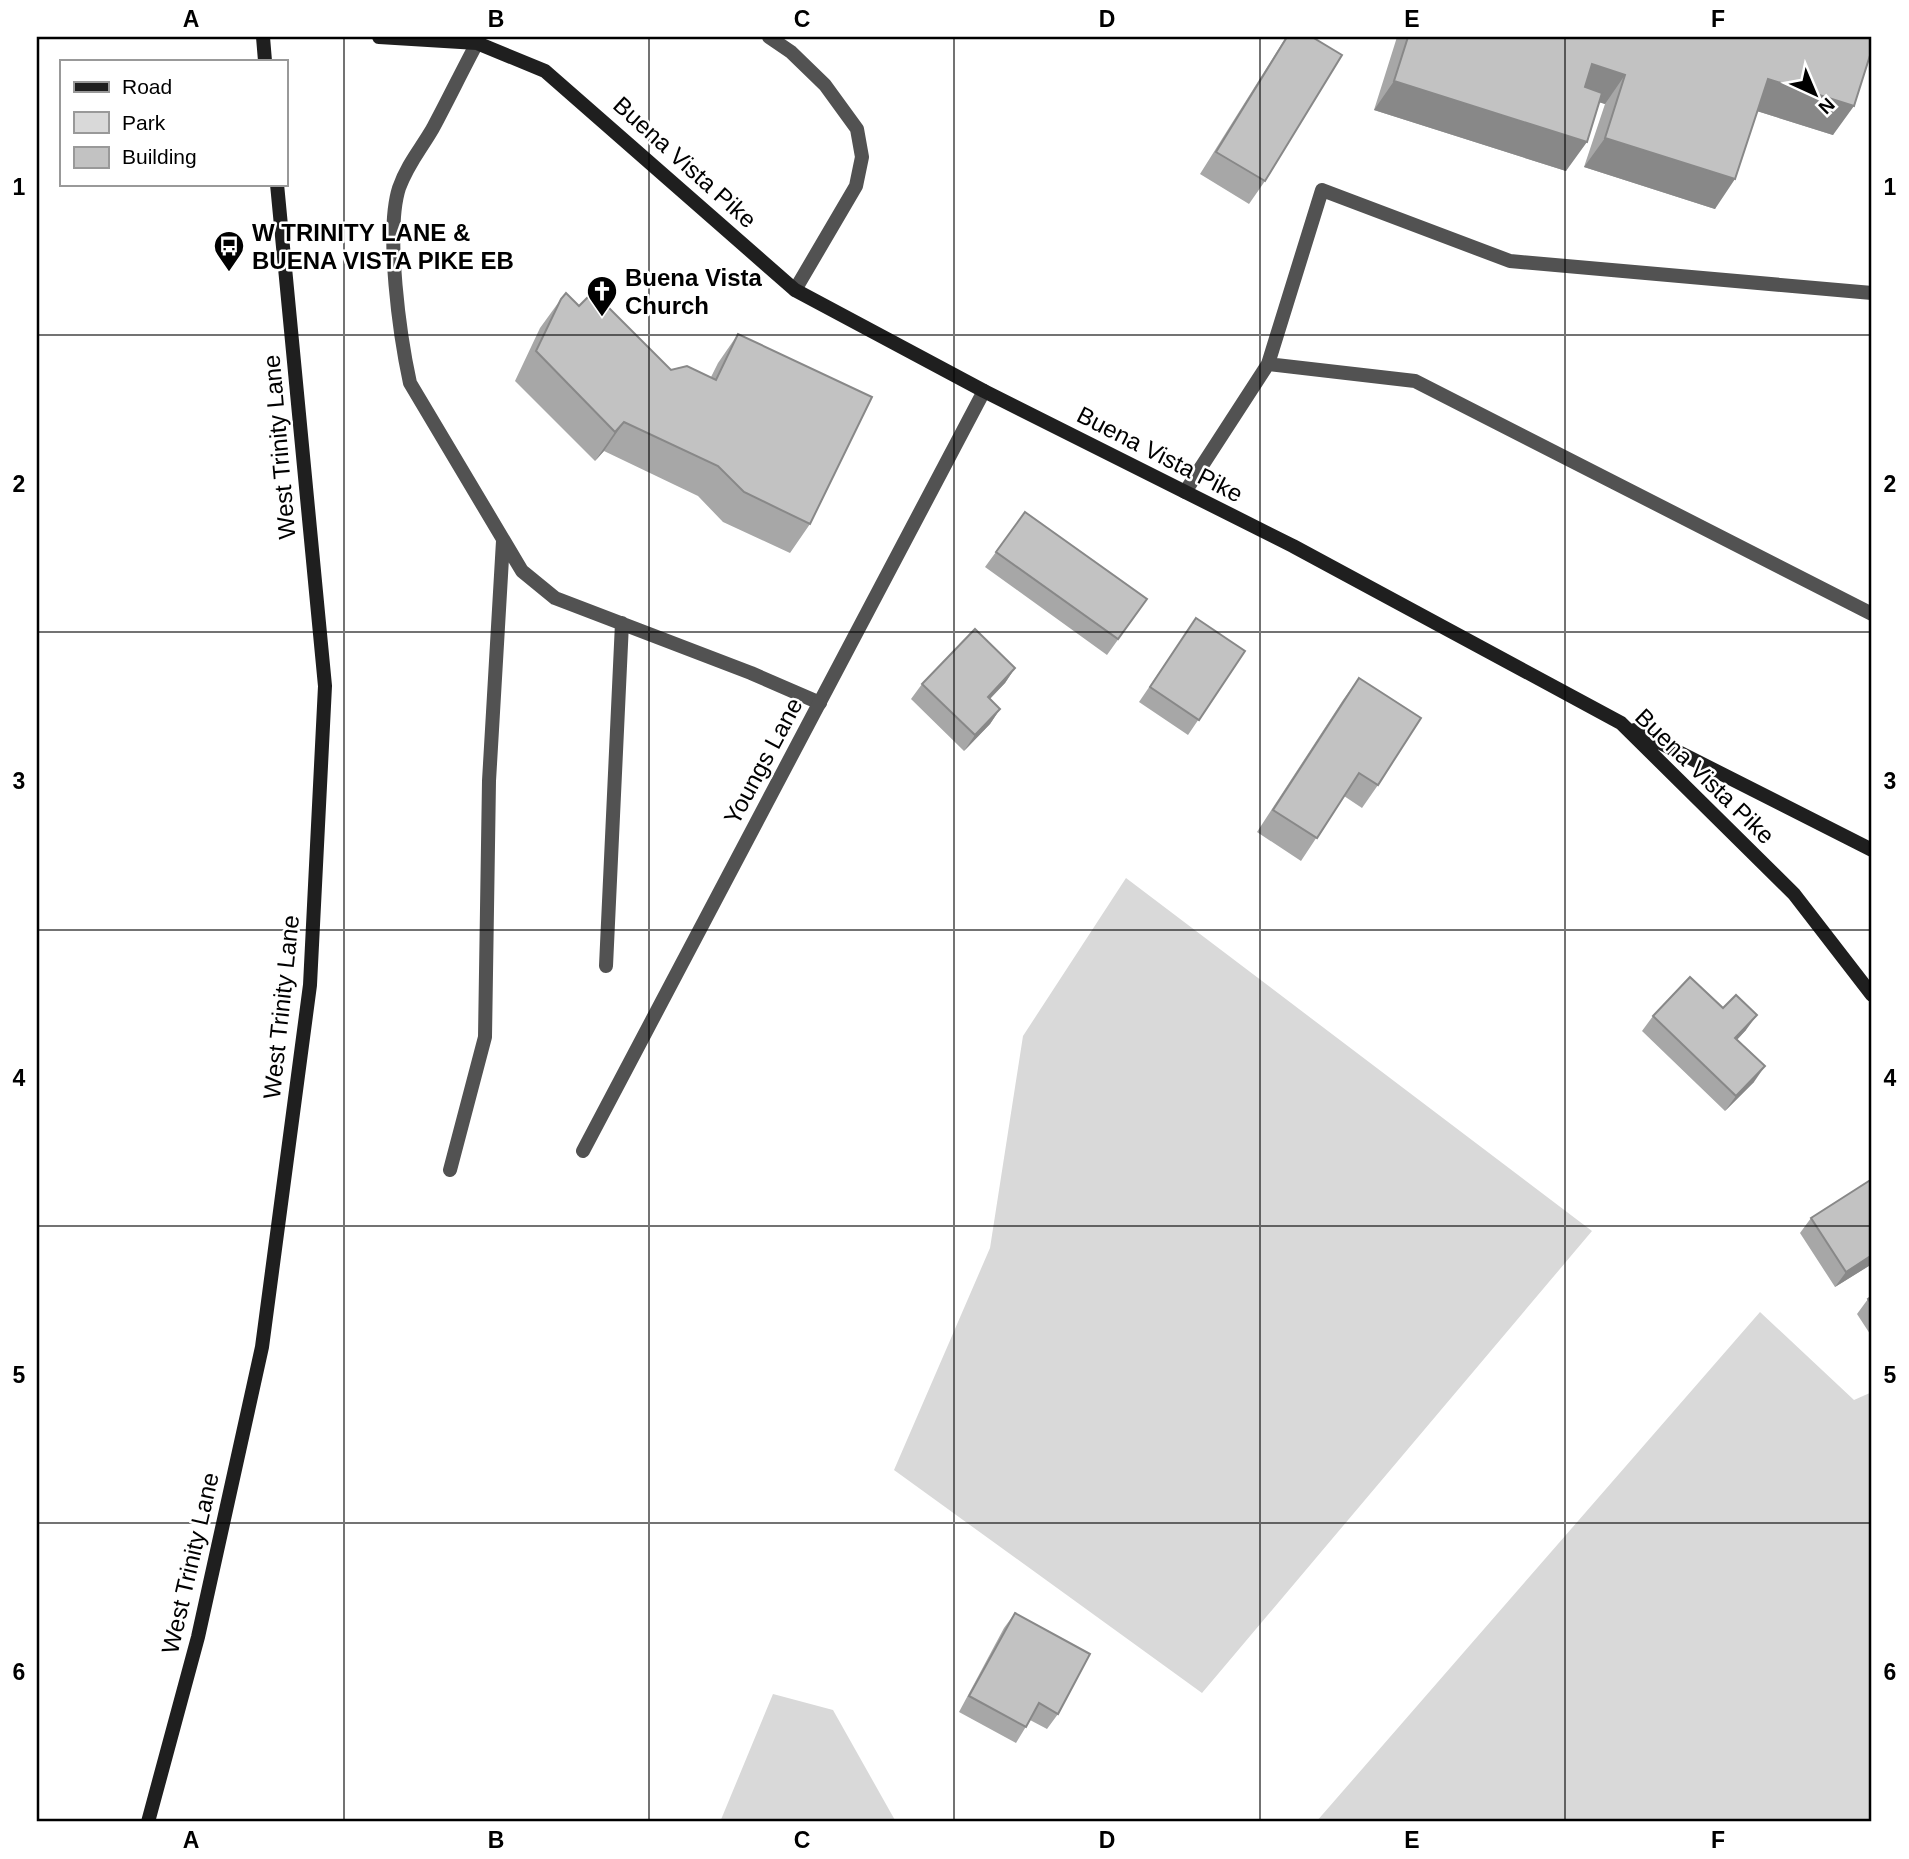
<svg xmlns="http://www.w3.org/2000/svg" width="1909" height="1859" font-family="Arial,sans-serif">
	<rect width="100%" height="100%" fill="#fff"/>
	<path fill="#d9d9d9" d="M1126,878l466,353 -390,462 -308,-223 96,-222 33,-212z
		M1760,1312l94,88 18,-8v430h-556z
		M773,1694l60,16 63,112h-176z"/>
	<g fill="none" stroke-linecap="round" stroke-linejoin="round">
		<path stroke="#525252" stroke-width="14" d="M769,37l22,15 34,33 32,44 5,28 -6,29 -61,104
			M477,43c-15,28 -29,57 -44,85 -12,21 -25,35 -34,60 -14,44 1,149 11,195l112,188 33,27 196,75 69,30
			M1268,364l147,17 457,233
			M1185,492l83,-128 54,-174 188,71 362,32
			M606,966l16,-343
			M450,1170l35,-133 4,-256 14,-240"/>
		<path stroke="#525252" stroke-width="14" d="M583,1151l401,-760"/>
		<path stroke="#1f1f1f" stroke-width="14" d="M263,37l2,24
			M379,37l98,6 68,28 250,219 189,101 309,155 328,177 173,171 78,101
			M1635,730l237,120
			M148,1822l50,-185 64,-290 48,-362 15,-299 -48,-502"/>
	</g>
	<path fill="#a7a7a7" d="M1286,37h26l-47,144 -16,23 -49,-30z
		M1397,37h475l-39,98 -76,-24 -42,98 -131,-42 21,-63 -6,-2 -33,69 -192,-61z
		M561,299l18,7 92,64 40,7 7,-14 20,-29 72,190 -20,29 -67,-31 -25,-26 -94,-45 -9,10 -80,-80 25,-53z
		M1025,512l122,87 -40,56 -122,-88z
		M1196,618l49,33 -57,84 -49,-33z
		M1015,668l-10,15 -15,16 10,10 -10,15 -26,27 -53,-52 11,-15z
		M1359,678l19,107 -16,23 -18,-12 -43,65 -44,-29 86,-132z
		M1653,1016l93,14 -9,10 17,42 -29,29 -83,-80z
		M1872,1179v85l-37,23 -35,-54 11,-15z
		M1872,1296v41l-15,-23 11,-15z
		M1015,1613l43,101 -11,15 -17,-9 -14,23 -57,-31 45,-84z"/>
	<path fill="#888" d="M1592,64l33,11 -20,29 -33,-10z
		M1768,79l86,27 -21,29 -86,-27z
		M1394,81l193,61 -21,29 -192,-61z
		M1605,138l130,41 -20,30 -131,-42z
		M624,422l-20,29 -9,10 20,-29z
		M1015,668l-10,15 -28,29 11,-15z
		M1000,709l-10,15 -26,27 11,-16z
		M1757,1015l-11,15 -22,23 11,-15z
		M1765,1066l-11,16 -29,29 11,-15z
		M1872,1255v9l-37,23 11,-15z"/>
	<path fill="#c2c2c2" stroke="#888" stroke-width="2" d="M1287,37h25l30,18 -77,126 -49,-29z
		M1408,37h464v12l-18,57 -86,-27 -33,100 -130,-41 20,-63 -33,-11 -7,23 17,6 -15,49 -193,-61z
		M593,292l78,78 16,-4 29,14 22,-46 134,63 -62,127 -66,-32 -26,-26 -94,-44 -9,10 -79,-81 25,-52 5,-6 13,13z
		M1025,512l122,87 -29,40 -122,-87z
		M1196,618l49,33 -46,69 -49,-33z
		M975,629l40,39 -27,29 12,12 -25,26 -53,-51z
		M1359,678l62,40 -43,67 -19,-12 -42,65 -44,-28z
		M1690,977l33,31 13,-13 21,20 -22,23 30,28 -29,30 -83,-80z
		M1872,1179v76l-26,17 -35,-54z
		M1872,1296v9l-4,-6z
		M1015,1613l75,41 -32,60 -19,-11 -13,24 -57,-31z"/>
	<path fill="none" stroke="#000" stroke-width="2" stroke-opacity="0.55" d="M344,37v1785M649,37v1785M954,37v1785M1260,37v1785M1565,37v1785M37,335h1835M37,632h1835M37,930h1835M37,1226h1835M37,1523h1835"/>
	<defs>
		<g id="bus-pin" transform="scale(1.575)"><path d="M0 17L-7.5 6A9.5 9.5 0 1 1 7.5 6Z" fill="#000" stroke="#fff"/><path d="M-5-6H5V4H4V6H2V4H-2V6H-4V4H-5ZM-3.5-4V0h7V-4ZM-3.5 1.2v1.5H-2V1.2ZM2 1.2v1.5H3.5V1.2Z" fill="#fff"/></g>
		<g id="church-pin" transform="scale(1.575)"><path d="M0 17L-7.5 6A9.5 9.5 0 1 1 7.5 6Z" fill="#000" stroke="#fff"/><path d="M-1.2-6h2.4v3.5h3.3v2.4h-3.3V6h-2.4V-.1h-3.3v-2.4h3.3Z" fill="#fff"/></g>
	</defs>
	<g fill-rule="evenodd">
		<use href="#bus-pin" x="229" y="246"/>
		<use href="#church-pin" x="602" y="291"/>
	</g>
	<g text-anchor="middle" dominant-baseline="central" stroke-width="5" stroke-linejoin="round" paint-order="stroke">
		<g font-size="24" fill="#000" stroke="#fff">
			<text transform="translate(685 162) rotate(42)">Buena Vista Pike</text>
			<text transform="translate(279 447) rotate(-95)">West Trinity Lane</text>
			<text transform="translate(1160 454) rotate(27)">Buena Vista Pike</text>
			<text transform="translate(763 761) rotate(-62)">Youngs Lane</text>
			<text transform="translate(1705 776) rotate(44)">Buena Vista Pike</text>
			<text transform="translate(281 1007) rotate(-84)">West Trinity Lane</text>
			<text transform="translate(190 1563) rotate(-77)">West Trinity Lane</text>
		</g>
		<g font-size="24" font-weight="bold" fill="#000" stroke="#fff" text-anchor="start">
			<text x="252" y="232">W TRINITY LANE &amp;<tspan x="252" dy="28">BUENA VISTA PIKE EB</tspan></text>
			<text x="625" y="277">Buena Vista<tspan x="625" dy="28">Church</tspan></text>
		</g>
	</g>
	<rect width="1909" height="1859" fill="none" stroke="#ffffff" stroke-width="77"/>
	<rect x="60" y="60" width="228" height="126" fill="#ffffff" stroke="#999999" stroke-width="2"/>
	<rect x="74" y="82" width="35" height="10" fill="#1f1f1f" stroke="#999999" stroke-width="2"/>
	<text x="122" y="94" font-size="21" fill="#000000">Road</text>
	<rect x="74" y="112" width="35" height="21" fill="#d9d9d9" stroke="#999999" stroke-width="2"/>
	<text x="122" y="130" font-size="21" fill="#000000">Park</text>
	<rect x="74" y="147" width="35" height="21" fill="#c2c2c2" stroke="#999999" stroke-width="2"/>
	<text x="122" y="164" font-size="21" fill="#000000">Building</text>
	<g transform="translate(1815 94) rotate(136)" stroke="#ffffff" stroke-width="5" paint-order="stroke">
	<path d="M0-5L12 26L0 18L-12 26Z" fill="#000000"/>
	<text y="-10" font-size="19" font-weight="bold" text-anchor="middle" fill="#000000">N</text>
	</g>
	<rect x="38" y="38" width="1832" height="1782" fill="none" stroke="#000" stroke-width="2.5"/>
	<g font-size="23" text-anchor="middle" font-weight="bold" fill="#000">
		<text x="191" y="27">A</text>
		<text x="496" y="27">B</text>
		<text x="802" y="27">C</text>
		<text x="1107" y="27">D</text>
		<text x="1412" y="27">E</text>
		<text x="1718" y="27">F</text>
		<text x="19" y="195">1</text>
		<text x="1890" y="195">1</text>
		<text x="19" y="492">2</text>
		<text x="1890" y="492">2</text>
		<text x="19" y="789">3</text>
		<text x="1890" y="789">3</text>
		<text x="19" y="1086">4</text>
		<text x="1890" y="1086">4</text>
		<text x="19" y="1383">5</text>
		<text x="1890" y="1383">5</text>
		<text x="19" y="1680">6</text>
		<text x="1890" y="1680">6</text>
		<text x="191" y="1848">A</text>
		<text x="496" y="1848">B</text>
		<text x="802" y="1848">C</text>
		<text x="1107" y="1848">D</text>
		<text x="1412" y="1848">E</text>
		<text x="1718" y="1848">F</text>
	</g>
</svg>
